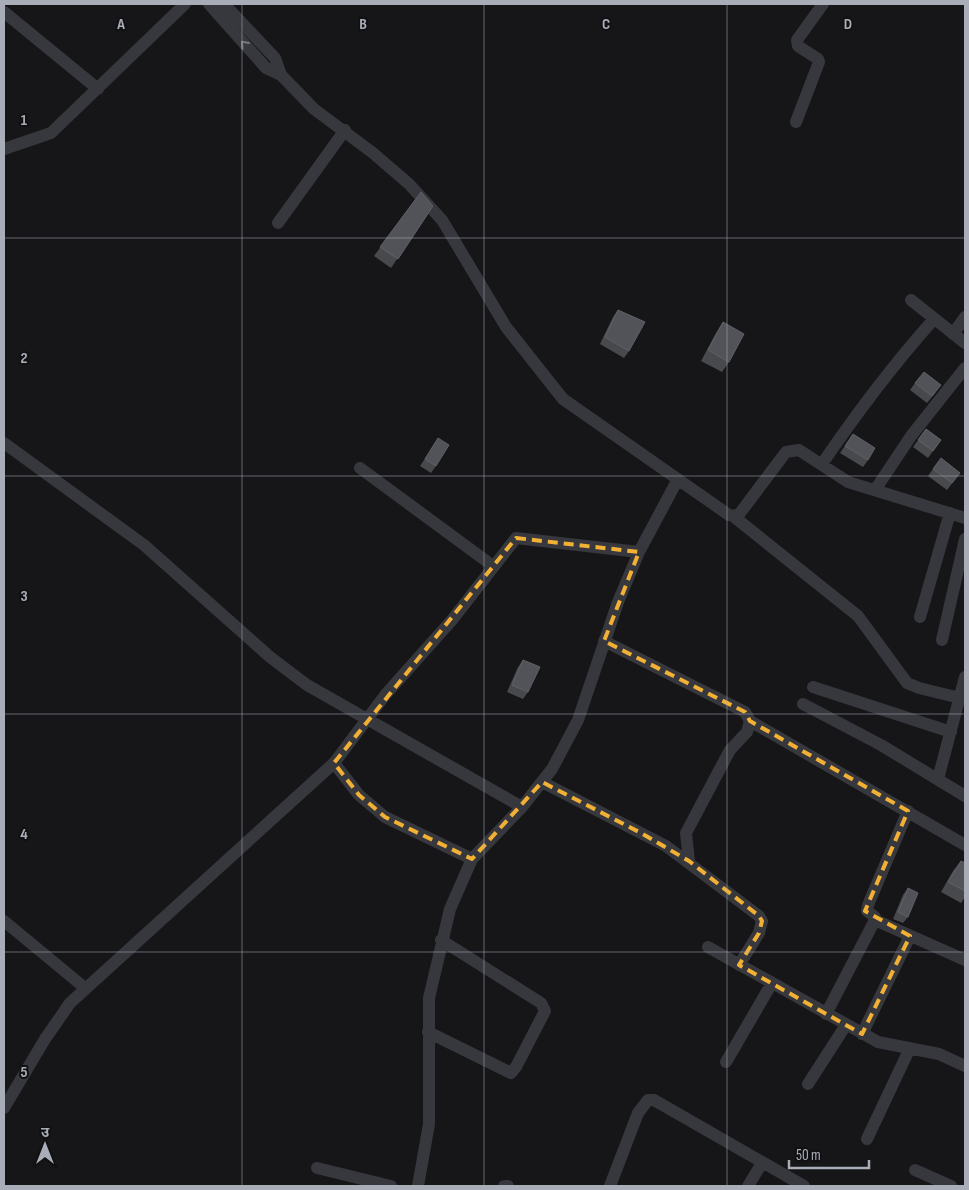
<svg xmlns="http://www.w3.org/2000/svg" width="969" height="1190" font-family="'Sofia Sans Condensed','Noto Sans Devanagari',sans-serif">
	<rect width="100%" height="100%" fill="#161618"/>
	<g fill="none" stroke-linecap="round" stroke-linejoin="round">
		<path stroke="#37383d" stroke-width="12" d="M209,4l57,64 15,7 33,34 59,44 36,31 33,36 64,107 57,72 166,116 8,1 3,-3 46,-61 13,-2 49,32 117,36
			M224,4l51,54 6,17
			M4,12l94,77
			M796,122l23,-60 -1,-3 -20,-13 -1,-6 26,-36
			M4,149l47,-16 134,-129
			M278,223l67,-93
			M911,300l54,43
			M953,334l12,-17
			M4,443l140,102 126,112 37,28 215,122
			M822,464c34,-50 71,-99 112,-145
			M360,468l133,98
			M875,490l36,-54 54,-68
			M733,516l125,100 49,67 12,5 41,10
			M920,617l30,-104
			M942,640l23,-101
			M604,641l141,71 5,9 -3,11 -17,18 -44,83 3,28
			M813,687l138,45
			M803,704l78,41 84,51
			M750,721l215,124
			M334,763l25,32 26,22 87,42
			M938,779l27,-102
			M542,782l124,64 93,70 3,5 -3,12 -20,32
			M875,920l90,40
			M4,921l81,67
			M708,947l170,95 61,12 26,12
			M826,1014l49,-94v-3l-8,-6 1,-6 40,-94
			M428,1032l83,41 5,-6 29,-56 -4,-8 -100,-63
			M862,1034l48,-98
			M726,1062l46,-79
			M808,1084l38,-59
			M4,1108l41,-69 25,-36 264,-240 52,-69 66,-74 64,-82 123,14
			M867,1139l43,-91
			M317,1168l74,18
			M915,1170l36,16
			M418,1186l11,-62v-126l21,-89 22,-50 50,-52 30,-38 8,-15 18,-34 40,-118 21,-50 39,-73
			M504,1186h4
			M610,1186l28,-73 10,-13h6l150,86
			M748,1186l14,-23"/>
	</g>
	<path fill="#47494d" d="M421,192l12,14 -42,62 -17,-12z
		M618,310l11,41 -5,7 -24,-14 13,-27z
		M723,322l6,40 -7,10 -21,-11 15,-28z
		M915,383l21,9 -9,11 -17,-13z
		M926,429l15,11 -13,18 -15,-11z
		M853,434l15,26 -5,7 -23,-14z
		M434,445l2,21 -5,7 -11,-7z
		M933,469l27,4 -13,17 -19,-14z
		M523,660l5,32 -5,7 -16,-7 11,-25z
		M961,861l4,2v34l-4,6 -20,-11 12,-21z
		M908,888v29l-5,6 -10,-4 10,-24z"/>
	<path fill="#525359" stroke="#5f6168" d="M421,192l12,14 -35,53 -18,-12z
		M618,310l27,12 -16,29 -24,-14z
		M723,322l21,12 -15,28 -21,-12z
		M924,372l17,13 -9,11 -17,-13z
		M926,429l15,11 -8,11 -15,-11z
		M853,434l22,14 -7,12 -23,-14z
		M438,438l11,7 -13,21 -11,-7z
		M941,458l19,15 -8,10 -19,-14z
		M523,660l17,7 -12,25 -16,-7z
		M961,861l4,2v28l-17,-9z
		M908,888l10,5 -10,24 -10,-5z"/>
	<defs><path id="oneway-chevron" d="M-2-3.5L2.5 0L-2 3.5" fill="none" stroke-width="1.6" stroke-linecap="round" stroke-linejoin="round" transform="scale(1.25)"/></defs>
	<use stroke="#757881" href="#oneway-chevron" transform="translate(244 44) rotate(-132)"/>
	<path fill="none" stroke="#f2b134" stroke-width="4" stroke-dasharray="10 6" stroke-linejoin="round" d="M516,538l123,14 -35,89 141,71 5,9 158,90 -43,100 45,25 -48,98 -123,-69 20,-32 3,-12 -3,-5 -70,-55 -48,-28 -99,-51 -70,77 -87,-42 -26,-22 -25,-32z"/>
	<path fill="none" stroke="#a8adb8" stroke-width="1" stroke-opacity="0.55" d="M242,4v1182M484,4v1182M727,4v1182M4,238h961M4,476h961M4,714h961M4,952h961"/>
	<g font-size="16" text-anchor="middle" font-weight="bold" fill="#a8adb8" stroke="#111113" stroke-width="4" stroke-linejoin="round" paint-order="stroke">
		<text x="121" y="29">A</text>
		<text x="363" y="29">B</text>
		<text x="606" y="29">C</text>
		<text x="848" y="29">D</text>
		<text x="24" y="125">1</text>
		<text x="24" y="363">2</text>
		<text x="24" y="601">3</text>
		<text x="24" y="839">4</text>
		<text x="24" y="1077">5</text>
	</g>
	<rect width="969" height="1190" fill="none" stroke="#a8adb8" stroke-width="10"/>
	<g transform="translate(45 1145)" stroke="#111113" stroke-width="4" paint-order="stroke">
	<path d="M0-4L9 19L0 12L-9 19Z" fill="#a8adb8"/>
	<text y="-8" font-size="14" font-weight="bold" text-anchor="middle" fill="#a8adb8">उ</text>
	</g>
	<path d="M789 1160v8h80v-8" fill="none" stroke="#a8adb8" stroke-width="2.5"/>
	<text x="796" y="1160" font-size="15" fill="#a8adb8" stroke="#111113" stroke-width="4" paint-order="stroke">50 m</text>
</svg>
